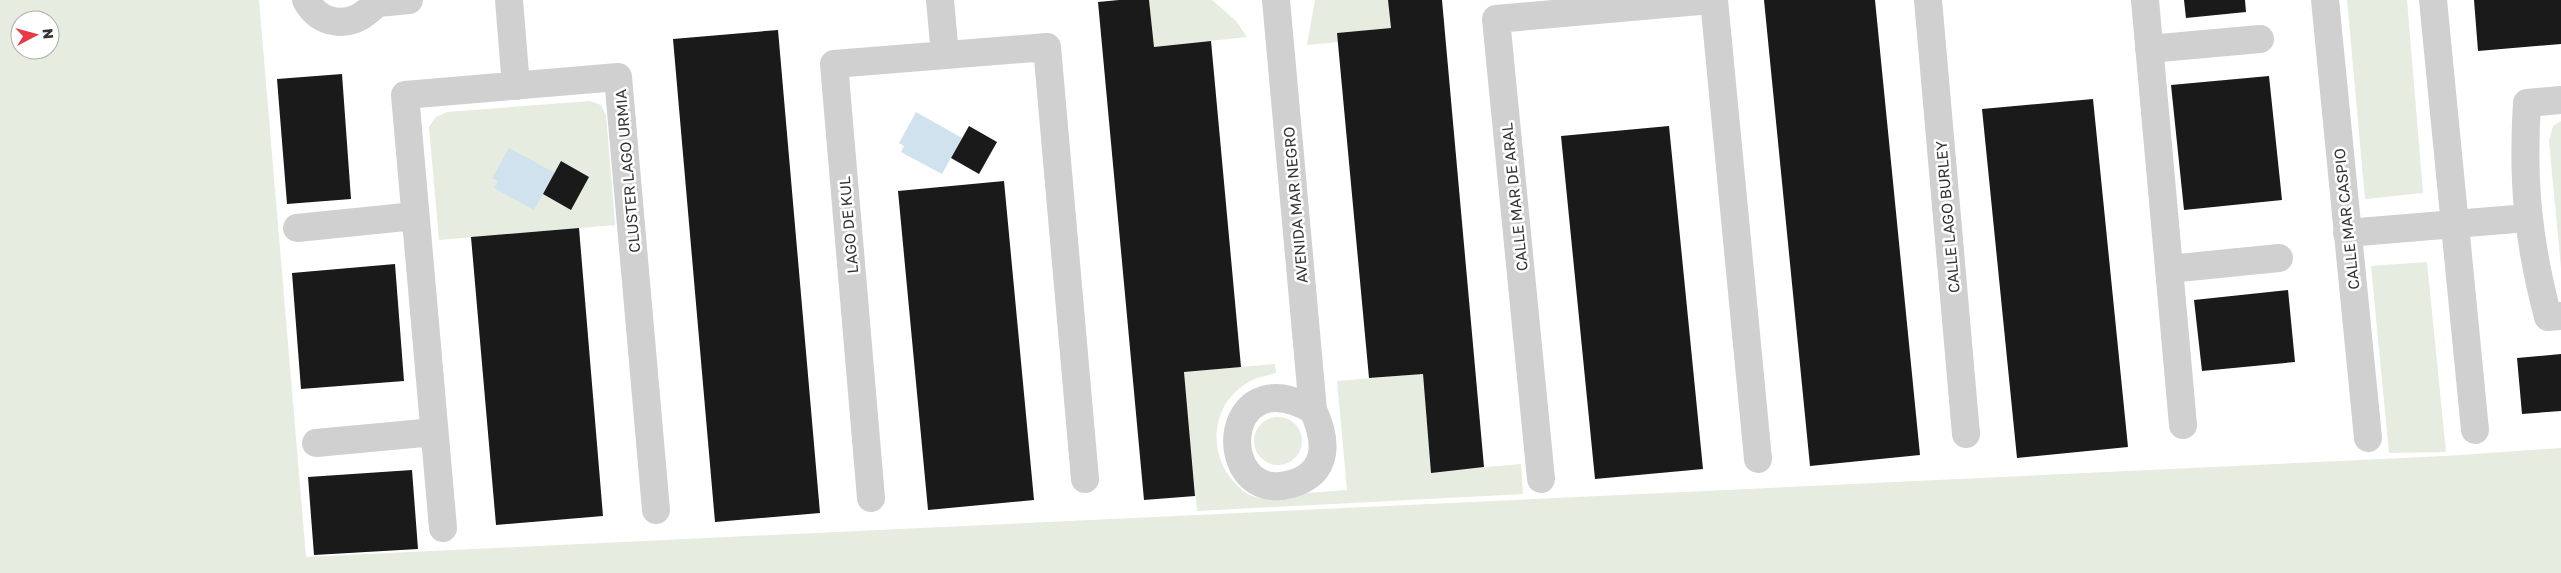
<svg xmlns="http://www.w3.org/2000/svg" width="2561" height="573" font-family="'Golos Text',sans-serif">
	<rect width="100%" height="100%" fill="#fff"/>
	<path fill="#e6ecdf" fill-rule="evenodd" d="M0,0h259l47,557 2139,-101 116,-8v125h-2561zM20,20h30v30h-30z
		M1149,0h63l24,21 11,16 -93,10z
		M1315,0h73l3,28 -54,5 1,9 -31,3z
		M2347,0h60l16,193 -58,6z
		M590,101l11,4 5,10 9,110 -176,15 -10,-113 7,-10 11,-5z
		M2561,121v147l-12,-127 4,-15z
		M2427,262l19,190 -57,1 -18,-187z
		M1275,364l1,9c-11,3 -23,5 -32,12 -33,22 -36,69 -10,97 5,6 14,14 22,15 8,2 18,-1 26,-2 22,-2 44,-3 65,-5l-10,-109 86,-7 8,98 90,-8 2,30 -326,17 -13,-139z
		M1254 441a24 24 0 1 1 48 0a24 24 0 1 1-48 0Z"/>
	<path fill="#cfe2ee" d="M916,112l46,26 -20,36 -41,-22 3,-6 -5,-3z
		M509,148l46,25 -21,37 -40,-22 4,-7 -6,-3z"/>
	<path fill="#1a1a1a" d="M1119,0h30l5,47 57,-6 30,326 -57,5 11,124 -51,4 -46,-498z
		M1388,0h54l42,467 -53,6 -8,-99 -54,4 -32,-345 54,-5z
		M1764,0h111l45,455 -110,11z
		M2184,0h61l1,12 -60,6z
		M2474,0h87v44l-83,7z
		M778,30l42,483 -105,9 -42,-483z
		M342,74l9,125 -64,5 -10,-125z
		M2269,76l13,124 -98,10 -13,-125z
		M2093,99l35,348 -111,11 -35,-349z
		M969,126l28,16 -18,32 -28,-16z
		M1669,126l34,343 -108,10 -34,-343z
		M561,161l28,16 -18,33 -28,-16z
		M1004,181l30,319 -106,10 -30,-319z
		M579,228l24,288 -107,9 -25,-288z
		M395,264l9,117 -103,8 -9,-116z
		M2288,290l7,72 -93,9 -8,-71z
		M2561,354v57l-39,3 -5,-56z
		M412,470l6,79 -104,6 -6,-78z"/>
	<g fill="none" stroke-linecap="round" stroke-linejoin="round">
		<path stroke="#d0d0d0" stroke-width="28" d="M306,0c13,24 41,29 62,11 4,-3 8,-6 10,-11
			M509,0l7,86
			M940,0l5,55
			M1276,0l37,410c14,30 17,63 -22,74 -77,22 -73,-128 22,-74
			M1714,0l44,459
			M1928,0l38,434
			M2145,0l38,425
			M2325,0l43,438
			M2433,0l42,430
			M378,3l31,-3
			M2149,49l111,-10
			M2561,100l-34,3c-5,78 1,138 21,214l13,-1
			M297,228l118,-12
			M2347,233l180,-15
			M2169,269l110,-11
			M316,443l118,-11
			M1541,479l-45,-460 215,-19
			M871,498l-37,-434 213,-17 38,432
			M443,528l-38,-433 213,-18 38,433"/>
	</g>
	<g text-anchor="middle" dominant-baseline="central" stroke-width="5" stroke-linejoin="round" paint-order="stroke">
		<g font-size="15" fill="#333" stroke="#fff">
			<text transform="translate(627 171) rotate(-95)">CLUSTER LAGO URMIA</text>
			<text transform="translate(1514 197) rotate(-96)">CALLE MAR DE ARAL</text>
			<text transform="translate(1295 205) rotate(-95)">AVENIDA MAR NEGRO</text>
			<text transform="translate(1947 217) rotate(-95)">CALLE LAGO BURLEY</text>
			<text transform="translate(2346 219) rotate(-96)">CALLE MAR CASPIO</text>
			<text transform="translate(848 225) rotate(-95)">LAGO DE KUL</text>
		</g>
	</g>
	<g transform="translate(35 35) rotate(84)"><circle r="24" fill="#ffffff" stroke="#adadad"/>
	<path d="M0-4L9 19L0 12L-9 19Z" fill="#e63946"/>
	<text y="-8" font-size="14" font-weight="bold" text-anchor="middle" fill="#333333">N</text>
	</g>
</svg>
